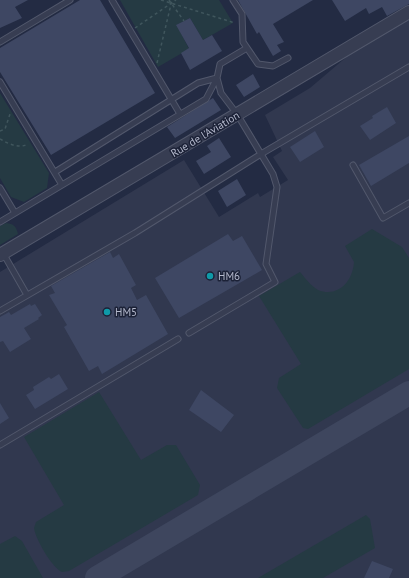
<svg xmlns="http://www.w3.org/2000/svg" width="409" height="578" font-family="'PT Sans',sans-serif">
	<rect width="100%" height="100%" fill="#232b43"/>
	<path fill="#31384f" d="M409,19v559h-409v-306l184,-112 35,57 39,-24 2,4 28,-17 -15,-23 9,-6 -17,-36 45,-27 40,-34z"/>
	<path fill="#253a43" d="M120,0h99l14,23 -30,17 -13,-22 -13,7 12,24 -31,18z
		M0,93l49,80 -2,15 -23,14 -13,-5 -11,-19z
		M6,223c8,1 10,3 12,11l-18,11v-19z
		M372,229l30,18 7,11v111l-101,60 -5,-1 -26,-40 2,-10 22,-14 -42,-68 41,-24c5,6 11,14 18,18 20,8 35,-9 36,-28l-9,-16z
		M99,392l42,68 26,-15h9l24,40 -2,10 -129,76 -7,1c-10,-4 -27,-34 -28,-44l2,-6 28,-17 -40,-68z
		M366,515l4,4 5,29 -52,30h-65z
		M15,536l7,5 21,37h-43v-34z"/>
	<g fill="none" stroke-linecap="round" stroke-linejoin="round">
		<path stroke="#3e465e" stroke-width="24" d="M97,578l312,-185"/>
	</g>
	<path fill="#3e4763" d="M0,0h28l-13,7 7,11 -22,10z
		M80,0h20l55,93 -104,62 -51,-83v-24z
		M238,0h75l-40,24 11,18 -7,3 4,6 -8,5 -14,-24 -2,2z
		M332,0h77v4l-22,12 -5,-9 -13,7 -3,-6 -21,13z
		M190,18l13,22 9,-5 10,16 -32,19 -9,-17 8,-5 -13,-23z
		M253,74l7,13 -16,10 -8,-12z
		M213,98l8,12 -46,28 -8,-11z
		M387,107l9,16 -26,17 -10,-14 13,-8 -1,-2z
		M315,131l9,16 -24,15 -10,-15z
		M409,136v27l-38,23 -12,-21z
		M219,138l12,19 -27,17 -8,-13 15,-9 -4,-6z
		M237,179l9,16 -19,12 -9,-16z
		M228,234l5,7 9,-5 20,34 -83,48 -24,-40z
		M110,252l3,6 6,-4 17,31 -5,3 6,12 9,-5 22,39 -66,40 -4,-8 -9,5 -25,-44 3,-2 -18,-30 6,-2 -4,-7z
		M30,304l1,2 4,-2 7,11 -4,3 1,1 -15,9 7,11 -21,13 -7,-11 -3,1v-25l9,-5 2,3z
		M59,374l9,15 -33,20 -9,-14 8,-5 -1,-3 16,-10 2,2z
		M201,390l33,25 -13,17 -32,-22z
		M0,403l9,15 -9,6z
		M372,561l21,8 -4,9h-25z"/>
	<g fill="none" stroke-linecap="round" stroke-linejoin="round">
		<g stroke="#52586c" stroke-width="7">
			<path id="service" d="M112,0l68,114
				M233,0l9,14 1,28 15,22 15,2 15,-8
				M0,42l70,-42
				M0,82l62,103
				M353,165l30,53 26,-15
				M55,172l143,-89 19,-5
				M0,188l15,25
				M0,222l206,-123 11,-21 3,-14 27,-16
				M3,253l24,42
				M0,311l135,-78 126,-79 148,-87
				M189,333l86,-51 -9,-18 11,-77 -4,-13 -36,-60 -16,-21 -4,-15
				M0,445l178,-106"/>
		</g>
		<g stroke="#52586c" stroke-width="14">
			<path id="tertiary" d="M0,255l409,-243"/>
		</g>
		<path stroke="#40565d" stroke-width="1.5" stroke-dasharray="3 3" stroke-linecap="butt" d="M161,0l74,23
			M169,0l15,21
			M135,28l41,-28
			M157,63l15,-63
			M0,131l5,-2 5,-15
			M0,139c9,5 19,10 28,5"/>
		<use href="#service" stroke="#373d52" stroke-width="5"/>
		<use href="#tertiary" stroke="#373d52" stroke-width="12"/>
	</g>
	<g fill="#0f9aa8" stroke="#1c2237" stroke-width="1.5">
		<circle cx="210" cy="276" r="4"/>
		<circle cx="107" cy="312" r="4"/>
	</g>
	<g text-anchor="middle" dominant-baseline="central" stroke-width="3" stroke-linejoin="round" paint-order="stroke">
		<g font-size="11" fill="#b4b9cc" stroke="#1c2237">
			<text transform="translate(205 134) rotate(-31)">Rue de l'Aviation</text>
		</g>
		<g font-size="11" fill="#b4b9cc" stroke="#1c2237" text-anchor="start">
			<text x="218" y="276">HM6</text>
			<text x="115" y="312">HM5</text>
		</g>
	</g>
</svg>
